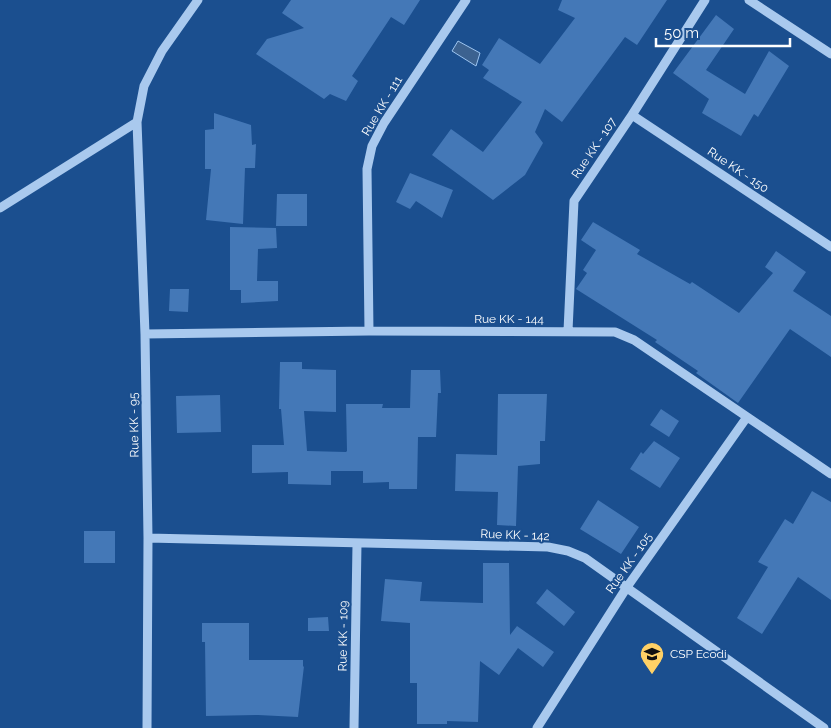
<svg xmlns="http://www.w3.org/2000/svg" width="831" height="728" font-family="Raleway,sans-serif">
	<rect width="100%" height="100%" fill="#1b4f8f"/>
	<path fill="#3c6290" stroke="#9cc4f0" d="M458,41l22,12 -4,13 -24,-15z"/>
	<path fill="#4478b7" d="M291,0h129l-16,25 -13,-8 -39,59 6,5 -12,20 -16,-7 -6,5 -68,-45 11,-15 37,-11 -22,-15z
		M562,0h105l-30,45 -12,-8 -63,85 -17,-13 -10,23 8,11 -18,32 -32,25 -61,-45 19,-26 32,23 39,-50 -39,-24 6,-8 -7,-5 17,-27 41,26 35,-46 -17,-8z
		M716,15l18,14 -28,41 39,24 24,-43 20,15 -31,51 -4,-3 -13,22 -39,-23 7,-14 -36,-26z
		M214,113l37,12 1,20 4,-1 -1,24h-10l-2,56 -37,-4 5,-51h-6v-39l9,-1z
		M410,173l43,17 -11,28 -26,-17 -6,8 -14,-7z
		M277,194h30v32h-31z
		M593,222l47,28 -3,4 53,30 2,-2 47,31 34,-40 -8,-6 11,-16 30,21 -13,19 38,25v41l-41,-28 -52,74 -42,-30 2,-2 -43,-29 2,-2 -81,-51 11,-16 -4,-3 13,-20 -15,-10z
		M230,227l46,1 1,20 -19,1 -1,32h21v20l-37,2v-13h-11z
		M170,289h19l-1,23 -19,-1z
		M280,362h22v7l34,1v42l-32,-1 3,40 39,1 1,-1 -1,-47h37l-1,4h28l1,-38h29l1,23h-3l-2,44h-18l-1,52h-28v-7l-26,1v-12h-32v14l-43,-1v-12l-36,1v-28h32l-3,-36h-2z
		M498,394h49l-2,47h-5v23l-22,2 -2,60 -19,-1 1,-33 -43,-1 1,-37 41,1z
		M220,395l1,37 -44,1 -1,-37z
		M661,409l18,12 -10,16 -19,-12z
		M654,441l26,17 -20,30 -30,-19 11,-17 2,2z
		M812,491l19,11v98l-33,-23 -36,57 -25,-16 31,-51 -10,-5 27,-43 8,5z
		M598,500l41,27 -18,27 -41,-25z
		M84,531h31v32h-31z
		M483,563h26l1,72 7,-9 37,26 -11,15 -25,-19 -19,27 -19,-14 -2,61 -31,-1v3h-30v-41h-7v-60l-29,-2 4,-42 37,3 -2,19 63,2z
		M547,589l28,23 -11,14 -28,-23z
		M328,617l1,14h-21v-13z
		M202,623h47v37h54v7l1,-1 -6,51 -40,-2 -52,1 -1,-74h-3z"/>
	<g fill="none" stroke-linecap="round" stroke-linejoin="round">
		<path stroke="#a9c9ee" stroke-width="9" d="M749,0l82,54
			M632,115l199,132
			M0,208l137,-86
			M369,331l-2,-162 5,-23 12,-23 82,-123
			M568,331l6,-130 58,-86 73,-115
			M145,334l224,-3 246,1 19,8 197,134
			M148,538l400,9 20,4 17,7 239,170
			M147,728l1,-190 -3,-204 -8,-212 7,-36 18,-35 36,-51
			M354,728l3,-184
			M537,728l90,-141 120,-170"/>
	</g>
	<defs>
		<g id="school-pin" transform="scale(1.25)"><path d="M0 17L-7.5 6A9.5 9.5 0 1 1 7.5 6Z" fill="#ffd166" stroke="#1b4f8f"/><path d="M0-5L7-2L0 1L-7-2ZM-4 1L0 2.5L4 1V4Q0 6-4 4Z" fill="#111"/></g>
	</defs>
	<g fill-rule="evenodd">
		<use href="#school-pin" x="652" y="654"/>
	</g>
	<g text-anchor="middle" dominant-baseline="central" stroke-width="4" stroke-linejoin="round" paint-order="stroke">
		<g font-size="12" fill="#fff" stroke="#1b4f8f">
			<text transform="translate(382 106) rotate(-59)">Rue KK - 111</text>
			<text transform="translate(594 148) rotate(-56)">Rue KK - 107</text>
			<text transform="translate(738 170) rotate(34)">Rue KK - 150</text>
			<text x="509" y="319">Rue KK - 144</text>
			<text transform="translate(134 425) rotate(-91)">Rue KK - 95</text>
			<text transform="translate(515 535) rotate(2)">Rue KK - 142</text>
			<text transform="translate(629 563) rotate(-55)">Rue KK - 105</text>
			<text transform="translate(343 636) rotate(-89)">Rue KK - 109</text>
		</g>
		<g font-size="12" fill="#fff" stroke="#1b4f8f" text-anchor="start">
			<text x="670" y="654">CSP Ecodi</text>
		</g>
	</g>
	<path d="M656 38v8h134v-8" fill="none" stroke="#ffffff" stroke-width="2.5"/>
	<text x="664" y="38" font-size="15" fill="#ffffff" stroke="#1b4f8f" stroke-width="4" paint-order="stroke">50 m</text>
</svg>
